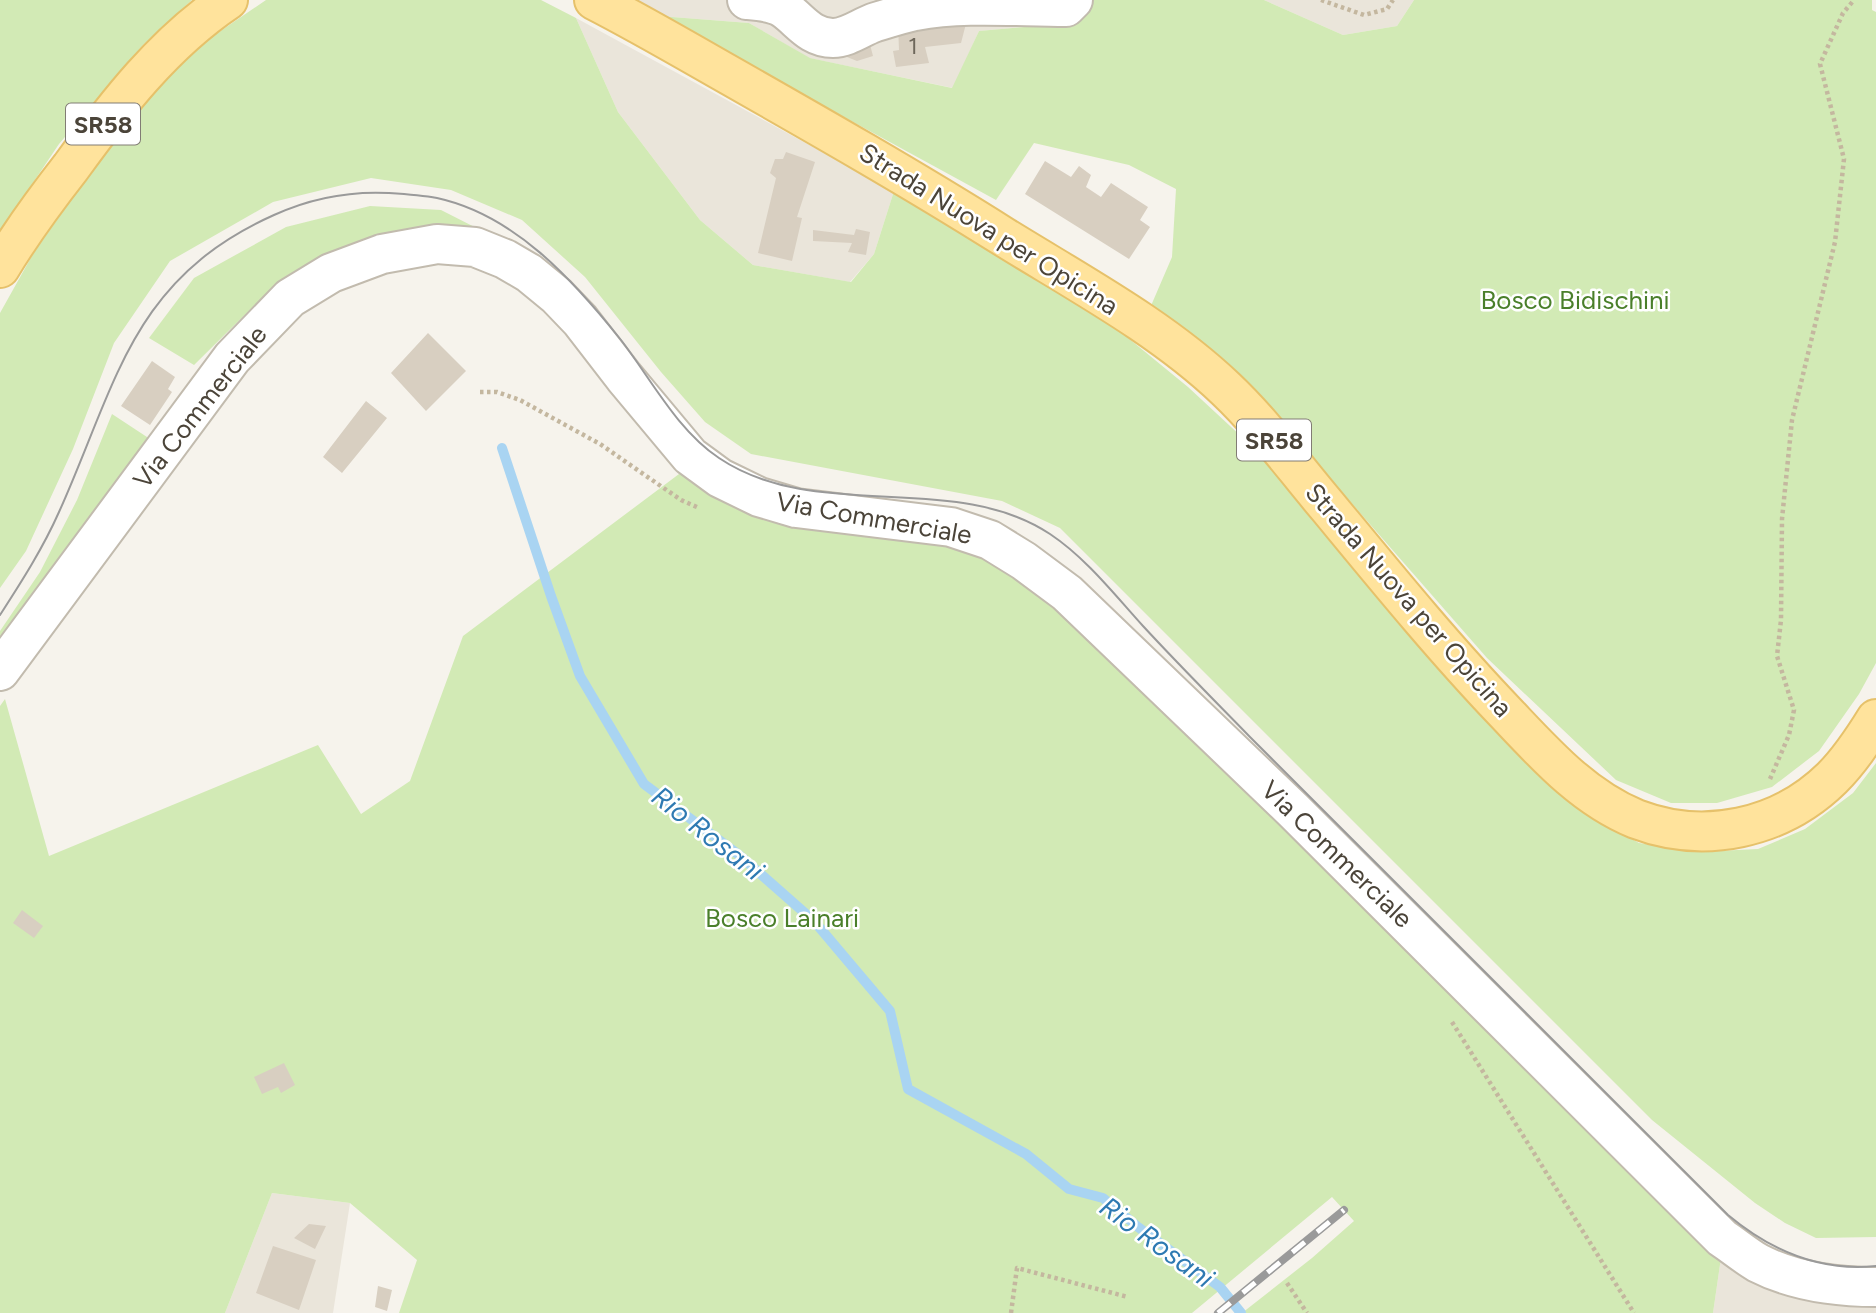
<svg xmlns="http://www.w3.org/2000/svg" width="1876" height="1313" font-family="Figtree,sans-serif">
	<rect width="100%" height="100%" fill="#f6f3ec"/>
	<path fill="#eae5da" d="M627,0h461l-20,23 -89,8 -26,57 -144,-30 -60,-35 -90,-7z
		M1264,0h150l-17,26 -54,9z
		M576,18l318,173 -20,63 -24,28 -97,-17 -53,-45 -82,-108z
		M272,1193l78,10 -17,110h-108z
		M1722,1251l52,5 102,16v41h-163z"/>
	<path fill="#d2eab5" d="M0,0h192l-49,45 -84,99 -59,88z
		M266,0h275l35,18 42,94 82,108 53,45 98,17 23,-28 20,-63 217,133 77,63 69,64 223,263 58,59 51,42 50,28 57,9 62,-3 47,-20 48,-36 23,-30v474l-60,1 -31,-15 -30,-20 -103,-83 -592,-592 -58,-27 -251,-47 -46,-32 -44,-50 -76,-95 -63,-57 -71,-30 -80,-12 -98,24 -103,59 -56,82 -41,106 -47,102 -26,37v-275l33,-59 84,-120 67,-78z
		M1088,0h176l79,35 54,-9 17,-26h458v10l4,2v651l-17,31 -40,57 -47,36 -55,16h-46l-55,-23 -129,-122 -245,-280 -92,-70 22,-51 4,-68 -47,-24 -95,-22 -38,57 -337,-184 90,7 61,35 142,30 27,-57 89,-8z
		M370,206l71,4 67,34 -137,-2 -96,43 -81,80 -45,-27 45,-60 92,-51z
		M112,414l38,25 -150,199v-7l40,-59 37,-72z
		M691,465l246,75 56,19 62,43 667,649 -9,62h-471l70,-55 42,-37 -22,-24 -140,116h-793l18,-53 -67,-57 -78,-10 -47,120h-225v-607l5,-7 44,157 269,-111 43,69 49,-33 53,-145z"/>
	<g fill="none" stroke-linecap="round" stroke-linejoin="round">
		<path stroke="#a9d4f2" stroke-width="10" d="M502,448l49,148 29,80 64,108 95,71 75,66 76,90 18,78 118,65 43,35 34,9 35,29 82,60 21,26"/>
	</g>
	<path fill="#d8cfc1" d="M968,16l-7,27 -36,4 4,16 -33,4 -3,-16 6,-1 -1,-25z
		M867,33l6,23 -16,5 -20,-8z
		M786,152l29,10 -18,55 5,1 -10,43 -34,-8 18,-75 -6,-5 5,-14h8z
		M1045,161l26,16 8,-11 12,9 -5,12 15,10 10,-14 37,24 -8,13 10,7 -21,32 -104,-65z
		M856,229l14,3 -4,23 -18,-3 4,-9 -39,-2v-11l41,5z
		M428,333l38,38 -40,40 -35,-38z
		M152,361l23,16 -7,12 4,3 -22,33 -29,-19z
		M366,401l21,17 -45,55 -19,-16z
		M22,910l21,16 -9,12 -21,-15z
		M284,1063l11,22 -14,8 -3,-6 -16,7 -8,-17z
		M309,1224l17,2 -11,23 -21,-11z
		M273,1246l43,14 -17,50 -43,-17z
		M378,1286l14,4 -5,21 -12,-4z"/>
	<g fill="none" stroke-linecap="round" stroke-linejoin="round">
		<g stroke="#c2bbae" stroke-width="42">
			<path id="minor" d="M747,0c12,1 27,2 37,9 16,11 26,29 49,29 14,0 27,-10 40,-15 13,-4 28,-9 42,-12 50,-9 100,-4 151,-4l7,-7
				M0,671l232,-313 58,-60 41,-25 51,-19 55,-10 38,3 30,12 24,14 28,23 23,24 44,57 66,79 30,22 39,19 37,11 155,19 39,13 34,21 43,32 226,217 429,428c12,8 24,18 36,25 37,19 78,24 118,24"/>
		</g>
		<g stroke="#e6c16a" stroke-width="42">
			<path id="primary" d="M594,0c43,22 86,47 128,71 95,54 190,108 282,166 76,47 158,91 222,152 38,36 68,78 102,118 57,69 114,139 176,204 39,41 78,86 132,108 68,26 144,10 196,-41 18,-18 31,-38 44,-59
				M0,268c21,-35 46,-69 71,-101 45,-62 93,-124 157,-167"/>
		</g>
		<path stroke="#c4b79f" stroke-width="4.5" stroke-dasharray="3.5 3.5" stroke-linecap="butt" d="M1321,0l43,15 23,-6 6,-9
			M480,392h17l23,8 80,44 81,56 18,8
			M1770,779l19,-44 5,-25 -17,-54 4,-36 1,-101 10,-99 43,-178 9,-83 -24,-95 23,-51 11,-13
			M1452,1022l182,291
			M1287,1283l20,30
			M1011,1313l6,-45 111,29"/>
		<use href="#minor" stroke="#fff" stroke-width="38"/>
		<use href="#primary" stroke="#ffe39c" stroke-width="38"/>
		<path stroke="#9a9a9a" stroke-width="2" d="M0,615c22,-34 43,-67 59,-103 58,-129 72,-233 215,-297 37,-17 76,-24 115,-22 16,1 32,2 48,5 78,17 136,82 184,142 30,39 56,90 98,118 98,66 235,12 331,76 36,24 64,60 93,92 35,38 71,74 107,111 159,160 318,320 478,478 42,35 92,57 148,51"/>
		<g stroke="#9a9a9a" stroke-width="8">
			<path id="rail" d="M1218,1313l126,-103"/>
		</g>
		<use href="#rail" stroke="#fff" stroke-width="5" stroke-dasharray="16" stroke-linecap="butt"/>
	</g>
	<g text-anchor="middle" dominant-baseline="central" stroke-width="5" stroke-linejoin="round" paint-order="stroke">
		<g font-size="23" fill="#6e675b">
			<text x="913" y="46">1</text>
		</g>
		<g fill="#fff" stroke="#817c74" stroke-width="2">
			<rect x="66" y="103.5" width="74" height="41" rx="5"/>
			<rect x="1237" y="419.5" width="74" height="41" rx="5"/>
		</g>
		<g font-size="24" font-weight="bold" fill="#4b4439">
			<text x="103" y="124">SR58</text>
			<text x="1274" y="440">SR58</text>
		</g>
		<g font-size="26" fill="#4b4439" stroke="#fff">
			<text transform="translate(989 229) rotate(32)">Strada Nuova per Opicina</text>
			<text transform="translate(200 407) rotate(-52)">Via Commerciale</text>
			<text transform="translate(874 518) rotate(10)">Via Commerciale</text>
			<text transform="translate(1409 600) rotate(49)">Strada Nuova per Opicina</text>
			<text transform="translate(1337 854) rotate(44)">Via Commerciale</text>
		</g>
		<g font-size="26" fill="#4a7f2a" stroke="#fff">
			<text x="1575" y="300">Bosco Bidischini</text>
			<text x="782" y="918">Bosco Lainari</text>
		</g>
		<g font-size="28" font-style="italic" fill="#2e7ab2" stroke="#fff">
			<text transform="translate(708 833) rotate(38)">Rio Rosani</text>
			<text transform="translate(1157 1242) rotate(36)">Rio Rosani</text>
		</g>
	</g>
</svg>
